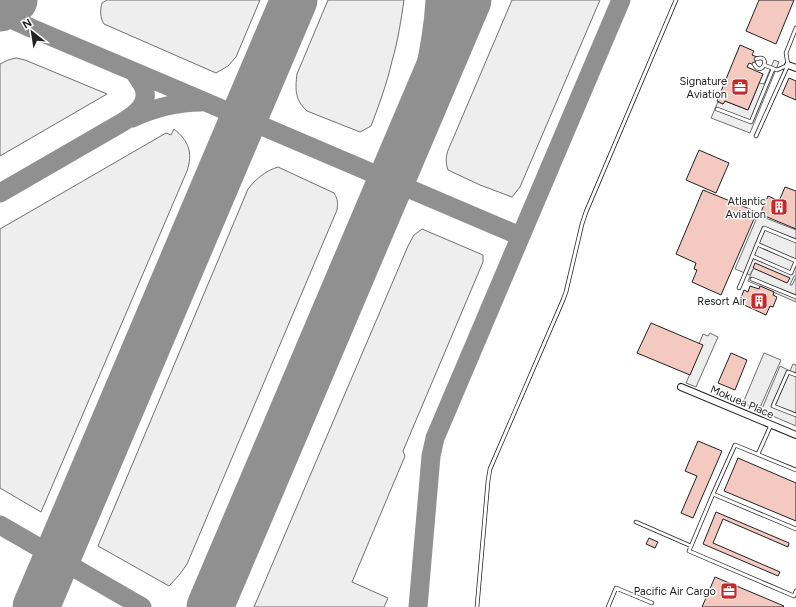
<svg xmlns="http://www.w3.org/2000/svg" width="796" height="607" font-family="Figtree,sans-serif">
	<rect width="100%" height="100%" fill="#fff"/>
	<path fill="#eee" stroke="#6f6f6f" d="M107,0h153l-24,57 -8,9 -12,7 -112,-49c-4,-6 -4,-14 -2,-21z
		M328,0h76c-3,20 -6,41 -12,61 -5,22 -13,44 -21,65l-11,6 -53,-21c-12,-11 -12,-21 -10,-37z
		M512,0h88l-80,187 -8,10 -32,-12 -32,-15c-4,-12 -1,-18 4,-29z
		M16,58l9,2 82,34 -107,62v-92l8,-4z
		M174,129c15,12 19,24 13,42l-146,341 -41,-24v-259l166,-96 5,2z
		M278,167l56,26c4,6 4,11 3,17l-150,354 -7,10 -11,12 -71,-40 150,-357c8,-10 17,-18 30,-22z
		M422,229l61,26v7l-80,189 2,5 -53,126 36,16 -4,9h-130l154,-361 6,-11z"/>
	<path fill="#ededed" stroke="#6f6f6f" d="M774,60l5,2 -29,71 -39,-15 7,-16 5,2 2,-3 23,9 11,-27 5,1z
		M758,215l38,15v46h-2l-4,9h2l4,-8v25l-48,-21 5,-12 -3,6 -15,-6z
		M710,333l8,4 -22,50 -10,-4 16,-37 -3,-2 4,-10 5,2z
		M764,353l17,7 -22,50 -16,-7z
		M793,364l3,1v61l-35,-15 19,-45 10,5z"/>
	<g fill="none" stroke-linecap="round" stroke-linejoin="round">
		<path stroke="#909090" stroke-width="19" d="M0,14l31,14 137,58 352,150
			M132,118c22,-10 44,-16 69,-16
			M399,163c16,-53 33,-107 36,-163
			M0,193l123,-71c14,-9 29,-20 19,-38 -3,-4 -5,-9 -9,-13
			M0,525l142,82
			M418,607l13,-151 4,-18 186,-438"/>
		<path stroke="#909090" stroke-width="47" d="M0,8l14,-8
			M36,607l258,-607
			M210,607l258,-607"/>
	</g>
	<path fill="#f3c9c0" stroke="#222" d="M759,0h35l-18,44 -30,-13z
		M740,45l14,6 -2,4 5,2 -3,8 -5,-2 -2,4 16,7 -15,36 -23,-9 -2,3 -6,-3z
		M789,78l7,3v19l-14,-6z
		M699,150l30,13 -13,30 -30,-13z
		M785,187l11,4v38l-36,-15 8,-18 11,5z
		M703,190l54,22 -36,83 -29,-13 5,-12 -3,-1 2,-6 -20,-9z
		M755,263l35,15 -3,5 -34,-15z
		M750,286l9,3 1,-3 14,6 -1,3 4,2 -4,10 -3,-1 -4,9 -24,-11 2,-3 -4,-1 4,-10 4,2z
		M651,323l52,22 -13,30 -53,-22z
		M731,353l16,7 -12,30 -17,-7z
		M698,441l24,10 -29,67 -12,-5 16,-37 -12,-5z
		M738,458l58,25v38l-72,-30z
		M716,512l73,31 -1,4 -65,-28 -10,24 67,29 -2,4 -75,-32z
		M649,538l9,4 -3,6 -9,-4z
		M715,577l69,29 -1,1h-81z"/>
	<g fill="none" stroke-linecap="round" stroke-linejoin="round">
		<g stroke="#222" stroke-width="4.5">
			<path id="lane" d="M754,64c8,15 18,-11 2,-5
				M764,65l13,5 11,-5
				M717,109l34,13 22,-53
				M756,136l32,-71 -2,-12 10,-25
				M757,244l39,17
				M752,256l39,17 5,-12
				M752,279l44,18
				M739,288c9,-20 16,-40 25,-60l32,13
				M796,375l-8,-3 -15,34 23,9
				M758,454l13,-29
				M796,470l-61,-25 -22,49 83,35
				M713,494l-24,57 105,45 2,-5
				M636,522l55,24
				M477,607l11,-126 2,-12 73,-169 3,-8 16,-68 4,-12 90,-212
				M608,607l8,-19 36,15"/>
		</g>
		<g stroke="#222" stroke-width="8">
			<path id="street" d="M788,65l8,3
				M681,387l115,48"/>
		</g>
		<use href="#lane" stroke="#fff" stroke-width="3"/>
		<use href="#street" stroke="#fff" stroke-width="6"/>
	</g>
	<defs>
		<g id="office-square" transform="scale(0.9)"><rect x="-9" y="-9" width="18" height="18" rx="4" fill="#c62828" stroke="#fff"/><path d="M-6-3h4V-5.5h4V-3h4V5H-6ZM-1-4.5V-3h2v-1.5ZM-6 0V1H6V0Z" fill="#fff"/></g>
		<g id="building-square" transform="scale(0.9)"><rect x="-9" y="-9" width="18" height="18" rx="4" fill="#c62828" stroke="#fff"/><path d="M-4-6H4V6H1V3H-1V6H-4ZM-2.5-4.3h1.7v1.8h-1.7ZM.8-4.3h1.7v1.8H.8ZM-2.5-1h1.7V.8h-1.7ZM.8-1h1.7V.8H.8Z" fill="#fff"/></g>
	</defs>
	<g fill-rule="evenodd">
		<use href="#office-square" x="740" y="87"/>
		<use href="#building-square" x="779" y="207"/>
		<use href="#building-square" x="759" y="301"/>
		<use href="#office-square" x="729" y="591"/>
	</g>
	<g text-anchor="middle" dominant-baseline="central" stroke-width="3" stroke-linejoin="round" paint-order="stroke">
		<g font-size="11" fill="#222" stroke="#fff" text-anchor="end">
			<text x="727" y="81">Signature<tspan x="727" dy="13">Aviation</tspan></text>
			<text x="766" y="201">Atlantic<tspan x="766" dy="13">Aviation</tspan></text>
			<text x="746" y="301">Resort Air</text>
			<text x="716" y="591">Pacific Air Cargo</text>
		</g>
		<g font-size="11" fill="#222" stroke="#fff">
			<text transform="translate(742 402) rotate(23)">Mokuea Place</text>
		</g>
	</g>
	<g transform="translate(32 32) rotate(330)" stroke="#ffffff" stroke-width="3" paint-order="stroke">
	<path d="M0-3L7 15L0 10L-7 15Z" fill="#222222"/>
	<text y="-6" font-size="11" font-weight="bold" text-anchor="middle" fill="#222222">N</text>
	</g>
</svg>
